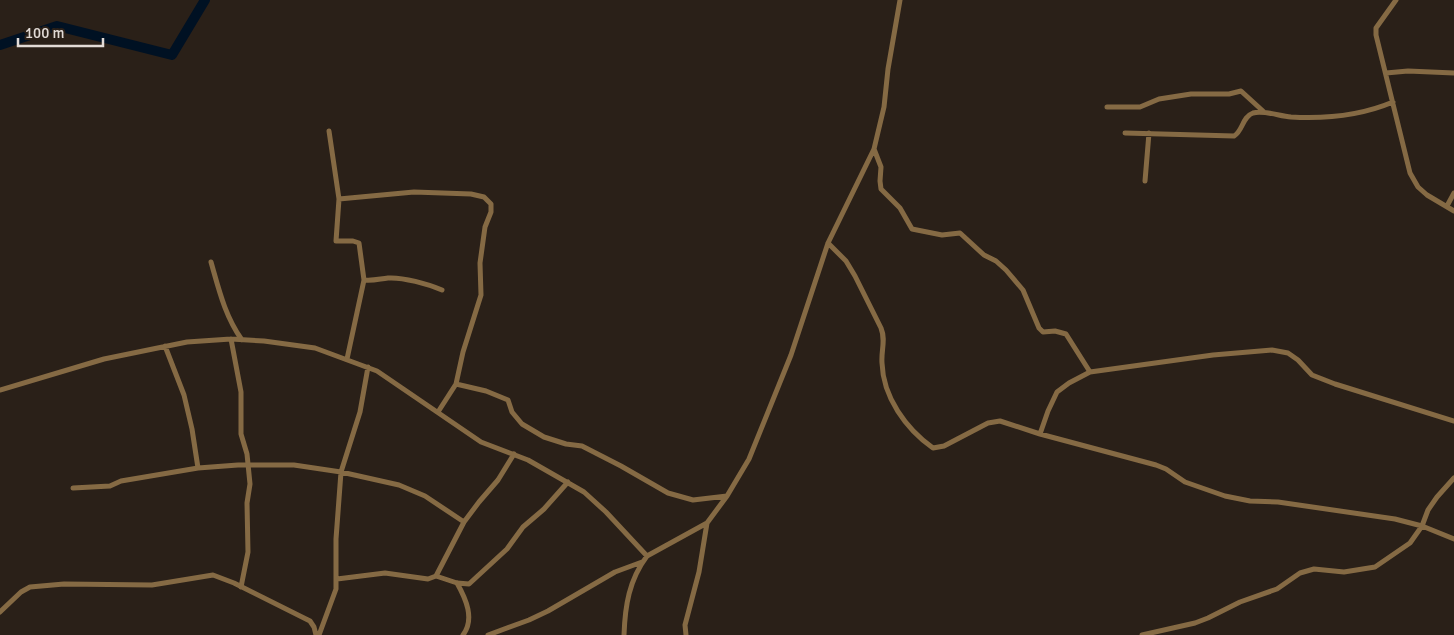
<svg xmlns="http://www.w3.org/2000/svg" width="1454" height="635" font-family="Signika,sans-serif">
	<rect width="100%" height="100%" fill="#2a2018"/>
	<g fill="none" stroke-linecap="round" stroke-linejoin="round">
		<path stroke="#001123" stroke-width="10" d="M0,45l57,-19 115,29 33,-55"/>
		<path stroke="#856a44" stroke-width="5" d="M1396,0l-20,28v7l34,138 8,14 9,8 27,16
			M1386,73l22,-2 46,2
			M1107,107h33l19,-8 32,-5h38l12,-3 23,21
			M329,131l10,68 -3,42h17l6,2 5,37 -17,79
			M1125,133l109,3c9,-5 8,-19 19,-23 11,-3 26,3 38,4 35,2 69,-1 102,-15
			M874,149l7,18 -1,14 1,8 19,19 12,21 30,6 18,-2 24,22 12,6 10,9 17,20 16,38 4,4 12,-1 11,3 24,38
			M1145,181l4,-48
			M339,199l75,-7 57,2 13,3 7,7v8l-6,15 -5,36 1,32 -18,57 -7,32 -18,28
			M1447,206l7,-13
			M828,243l18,18 9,15 26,52c5,12 0,22 1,35 1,34 24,66 51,85l11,-2 44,-23 12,-2 40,13 116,31 10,4 19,13 40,14 25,5 28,1 117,17 27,7 32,13
			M211,262c8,28 14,54 31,78
			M364,280c9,1 15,-1 24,-2 15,-1 40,6 54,12
			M231,339l10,53v42l6,20 3,30 -3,19 1,49 -7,35
			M165,346l19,49 8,34 6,39
			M456,384l30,7 22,9 4,12 10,12 22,13 22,7 16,2 39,20 47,27 25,7 34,-4
			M0,390l104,-31 83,-17 44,-3 33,2 51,7 62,23 104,71 47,18 56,32 22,20 41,44
			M1040,434l8,-23 9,-19 12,-9 21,-11 123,-17 59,-5 16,3 10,7 14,15 23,9 119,37
			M73,488l37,-2 11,-5 77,-13 40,-3h56l47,7 58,13 26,11 39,26
			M436,576l28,-54 15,-20 19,-22 16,-26
			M337,579l48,-6 43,6 8,-3 21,7 12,1 38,-35 16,-22 21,-18 24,-27
			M457,583c9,16 18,36 6,52
			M0,612l21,-20 9,-5 34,-3 88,1 61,-10 21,8 76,38 4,6 2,8
			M319,635l17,-46v-50l5,-67 19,-60 8,-45
			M488,635l41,-15 19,-9 67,-39 27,-10
			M624,635c1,-29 5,-55 23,-79l60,-33 20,-27 22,-37 42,-104 37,-112 46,-94 10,-42 4,-38 12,-69
			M686,635l-1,-10 14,-53 8,-49
			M1142,635l53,-12 13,-5 32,-16 37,-13 23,-16 14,-4 30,3 31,-5 35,-24 12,-17 6,-16 9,-13 17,-19"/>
	</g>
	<path d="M18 38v8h85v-8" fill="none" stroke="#e2dbd6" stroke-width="2.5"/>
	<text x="25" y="38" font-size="15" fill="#e2dbd6" stroke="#2a2018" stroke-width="4" paint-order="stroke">100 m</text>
</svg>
